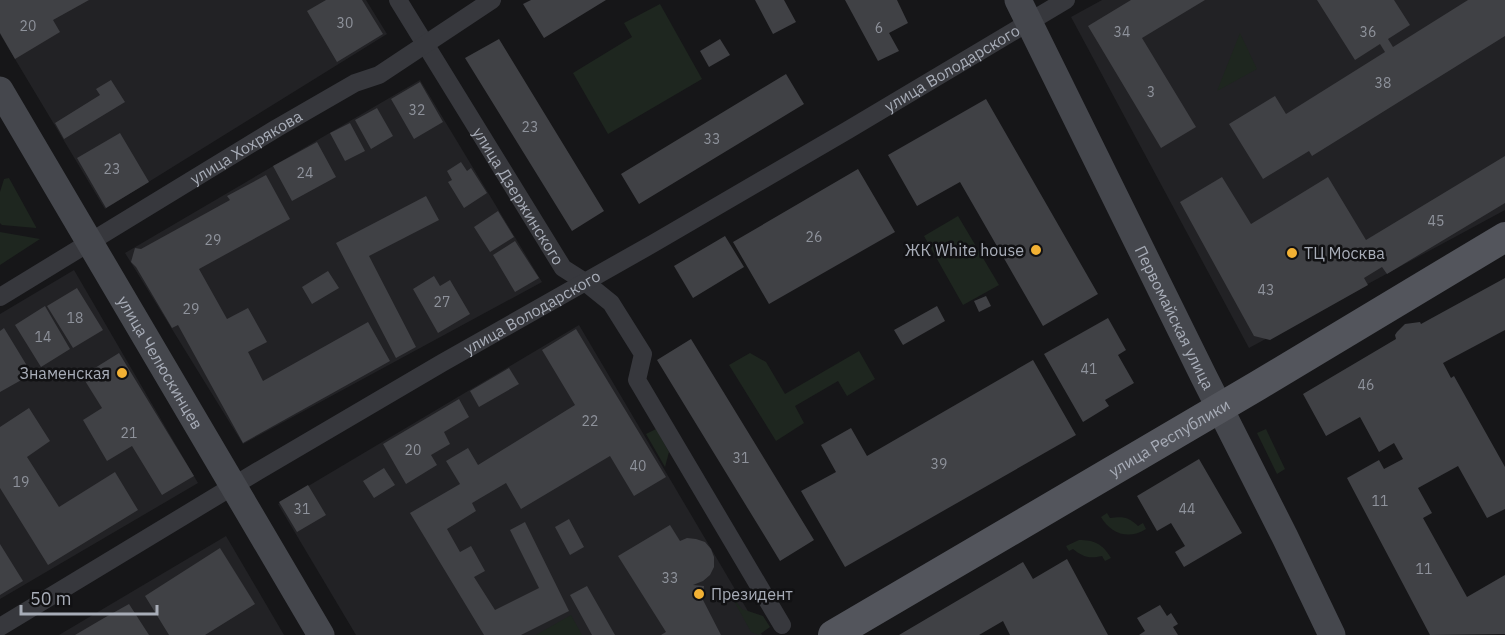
<svg xmlns="http://www.w3.org/2000/svg" width="1505" height="635" font-family="'IBM Plex Sans',sans-serif">
	<rect width="100%" height="100%" fill="#161618"/>
	<path fill="#222225" d="M0,0h366l21,34 -282,175 -105,-175z
		M1102,0h403v210l-256,138 -178,-331z
		M420,80l122,202 -299,162 -118,-191z
		M74,270l124,213 -198,116v-285z
		M579,325l183,310h-406l-78,-131z
		M226,536l58,99h-225z"/>
	<path fill="#1e261f" d="M660,4l42,75 -94,55 -35,-61 59,-36 -8,-14z
		M1240,33l17,36 -40,22z
		M9,178l27,49v1l-34,-3 -2,-2v-31l4,-13z
		M958,216l41,69 -36,20 -39,-69z
		M0,232l40,7 -40,26z
		M859,351l16,28 -28,17 -9,-15 -43,25 9,17 -28,18 -47,-76 21,-12 16,9 19,32z
		M656,429l13,23 -4,15 -19,-33z
		M1266,429l19,40 -8,5 -20,-41z
		M1107,513l3,5c13,-2 19,-1 28,8l5,-3 3,6c-17,11 -35,5 -45,-12z
		M1079,540c15,0 24,4 32,18l-6,3 -3,-5c-13,3 -19,1 -29,-7l-4,2 -3,-5z
		M734,601l2,1 6,7 21,7 7,11 -11,8 -8,-3z
		M571,615l11,20h-46z"/>
	<path fill="#404145" d="M0,0h89l-36,20 7,12 -45,27 -15,-26z
		M326,0h36l21,34 -46,28 -30,-51z
		M531,0h75l-62,38 -21,-34z
		M755,0h29l12,22 -23,12z
		M845,0h52l11,23 -19,10 10,18 -21,10z
		M1131,0h74l-63,38 54,89 -35,21 -73,-122z
		M1317,0h77l16,25 -22,14 5,8 75,-47h37v36l-193,120 -3,-5 -46,28 -34,-55 46,-28 11,18 99,-62 -5,-8 -25,16z
		M499,39l105,172 -32,20 -107,-173z
		M720,39l10,16 -21,12 -9,-16z
		M786,74l18,30 -165,100 -18,-30z
		M111,80l14,22 -61,37 -9,-16 45,-28 -4,-6z
		M420,82l23,40 -29,17 -23,-40z
		M986,99l112,195 -55,32 -83,-144 -43,24 -29,-51z
		M377,108l16,28 -22,13 -16,-29z
		M350,123l15,28 -20,10 -15,-28z
		M120,133l29,49 -43,26 -29,-50z
		M317,142l19,35 -44,24 -19,-35z
		M1505,156v47l-118,71 -5,-7 -18,11 4,7 -98,55 -16,-4 -74,-134 42,-25 29,47 77,-47 38,63z
		M461,162l6,9 4,-3 16,25 -23,15 -16,-26 4,-2 -5,-9z
		M858,169l37,63 -126,72 -36,-62z
		M266,175l24,44 -91,50 28,50 21,-11 19,34 -19,10 15,29 105,-59 22,39 -147,82 -65,-118 -6,3 -36,-61 -5,-5 4,-14 6,1 89,-49 -3,-4z
		M426,196l13,24 -70,36 47,91 -20,11 -60,-115z
		M498,211l16,26 -24,15 -16,-25z
		M725,236l19,31 -51,31 -19,-32z
		M515,241l24,37 -24,14 -22,-37z
		M328,271l11,17 -27,16 -10,-17z
		M434,276l6,10 10,-6 20,34 -32,19 -25,-44z
		M1505,278v52l-62,33 8,15 3,-2 51,91v42l-18,9 -29,-52 -40,22 14,25 -9,5 44,79 38,-22v59l-75,1 -83,-157 32,-18 5,9 19,-10 -9,-16 -15,9 -19,-35 -34,19 -23,-42 93,-55 -1,-4 2,-3 8,-8 15,-2 1,2z
		M77,288l26,42 -30,18 -26,-42z
		M986,296l5,10 -12,6 -5,-11z
		M45,306l25,43 -29,18 -26,-42z
		M937,306l8,15 -42,24 -9,-15z
		M1108,318l18,32 -8,5 16,28 -29,17 4,6 -26,16 -39,-68z
		M4,328l28,46 -32,18v-61z
		M576,329l90,148 -32,19 -24,-40 -89,53 -15,-26 -34,20 4,8 -29,18 13,23 11,-6 14,25 -11,6 21,33 44,-22 -29,-58 15,-8 44,89 -48,24h-37l-74,-122 50,-29 -14,-23 22,-13 10,17 97,-60 -33,-55z
		M691,339l123,201 -34,21 -123,-201z
		M119,353l75,123 -32,19 -30,-49 -25,15 -24,-41 19,-12 -20,-32z
		M1033,360l43,75 -231,132 -44,-76 35,-19 -15,-27 30,-17 16,28z
		M509,368l10,16 -40,23 -9,-16z
		M459,399l10,18 -25,15 6,12 -19,11 6,10 -31,19 -23,-40z
		M29,408l21,33 -23,16 32,50 56,-35 23,38 -90,55 -48,-77v-61z
		M1199,459l43,74 -58,34 -9,-15 10,-6 -14,-23 -14,8 -20,-35z
		M384,468l11,17 -21,13 -11,-17z
		M308,485l18,30 -29,17 -18,-30z
		M569,519l15,28 -14,8 -15,-28z
		M670,525l10,16 7,-3 9,1 9,3 6,7 3,8v10l-4,8 -7,6 -10,4 11,1 -1,14 18,35h-60l5,-3 -48,-76z
		M0,544l23,37 -23,14z
		M220,548l35,56 -50,31h-36l-24,-39z
		M1067,559l41,76h-98l-7,-14 -24,14h-80l124,-73 10,17z
		M587,586l28,49h-23l-22,-40z
		M129,604l20,31h-74l29,-17z
		M1160,605l7,11 4,-3 7,11 -5,3 5,8h-39l6,-4 -8,-13z"/>
	<g fill="none" stroke-linecap="round" stroke-linejoin="round">
		<g stroke="#37383d" stroke-width="18">
			<path id="s1" d="M398,0l165,268 22,14 26,21 32,51 -6,26 145,245"/>
			<path id="s2" d="M0,297l277,-169 78,-45 24,-8 113,-75"/>
			<path id="s3" d="M0,627l258,-156 184,-108 212,-120 194,-113 218,-130"/>
		</g>
		<g stroke="#45474d" stroke-width="27">
			<path id="s4" d="M1018,0l186,377 81,160 47,98"/>
			<path id="s5" d="M0,90l321,545"/>
		</g>
		<path stroke="#53555c" stroke-width="30" id="s6" d="M833,635l424,-249 248,-149"/>
	</g>
	<g fill="#f2b134" stroke="#111113" stroke-width="2">
		<circle cx="1036" cy="250" r="6"/>
		<circle cx="1292" cy="253" r="6"/>
		<circle cx="122" cy="373" r="6"/>
		<circle cx="699" cy="594" r="6"/>
	</g>
	<g text-anchor="middle" dominant-baseline="central" stroke-width="5" stroke-linejoin="round" paint-order="stroke">
		<g font-size="14" fill="#8e929b">
			<text x="345" y="23">30</text>
			<text x="28" y="26">20</text>
			<text x="879" y="28">6</text>
			<text x="1122" y="32">34</text>
			<text x="1368" y="32">36</text>
			<text x="1383" y="83">38</text>
			<text x="1151" y="92">3</text>
			<text x="417" y="110">32</text>
			<text x="530" y="127">23</text>
			<text x="712" y="139">33</text>
			<text x="112" y="169">23</text>
			<text x="305" y="173">24</text>
			<text x="1436" y="221">45</text>
			<text x="814" y="237">26</text>
			<text x="213" y="240">29</text>
			<text x="1266" y="290">43</text>
			<text x="442" y="302">27</text>
			<text x="191" y="309">29</text>
			<text x="75" y="318">18</text>
			<text x="43" y="337">14</text>
			<text x="1089" y="369">41</text>
			<text x="1366" y="385">46</text>
			<text x="590" y="421">22</text>
			<text x="129" y="433">21</text>
			<text x="413" y="450">20</text>
			<text x="741" y="458">31</text>
			<text x="939" y="464">39</text>
			<text x="638" y="466">40</text>
			<text x="21" y="482">19</text>
			<text x="1380" y="501">11</text>
			<text x="302" y="509">31</text>
			<text x="1187" y="509">44</text>
			<text x="1424" y="569">11</text>
			<text x="670" y="578">33</text>
		</g>
		<g font-size="16" fill="#a8adb8" stroke="#111113">
			<text stroke="none"><textPath href="#s3" startOffset="1104">улица Володарского</textPath></text>
			<text stroke="none"><textPath href="#s2" startOffset="288">улица Хохрякова</textPath></text>
			<text stroke="none"><textPath href="#s1" startOffset="230">улица Дзержинского</textPath></text>
			<text stroke="none"><textPath href="#s3" startOffset="618">улица Володарского</textPath></text>
			<text stroke="none"><textPath href="#s4" startOffset="354">Первомайская улица</textPath></text>
			<text stroke="none"><textPath href="#s5" startOffset="316">улица Челюскинцев</textPath></text>
			<text stroke="none"><textPath href="#s6" startOffset="390">улица Республики</textPath></text>
		</g>
		<g font-size="16" fill="#a8adb8" stroke="#111113" text-anchor="end">
			<text x="1024" y="250">ЖК White house</text>
			<text x="1304" y="253" text-anchor="start">ТЦ Москва</text>
			<text x="110" y="373">Знаменская</text>
			<text x="711" y="594" text-anchor="start">Президент</text>
		</g>
	</g>
	<path d="M21 605v9h136v-9" fill="none" stroke="#a8adb8" stroke-width="3"/>
	<text x="30" y="605" font-size="18" fill="#a8adb8" stroke="#111113" stroke-width="4.5" paint-order="stroke">50 m</text>
</svg>
